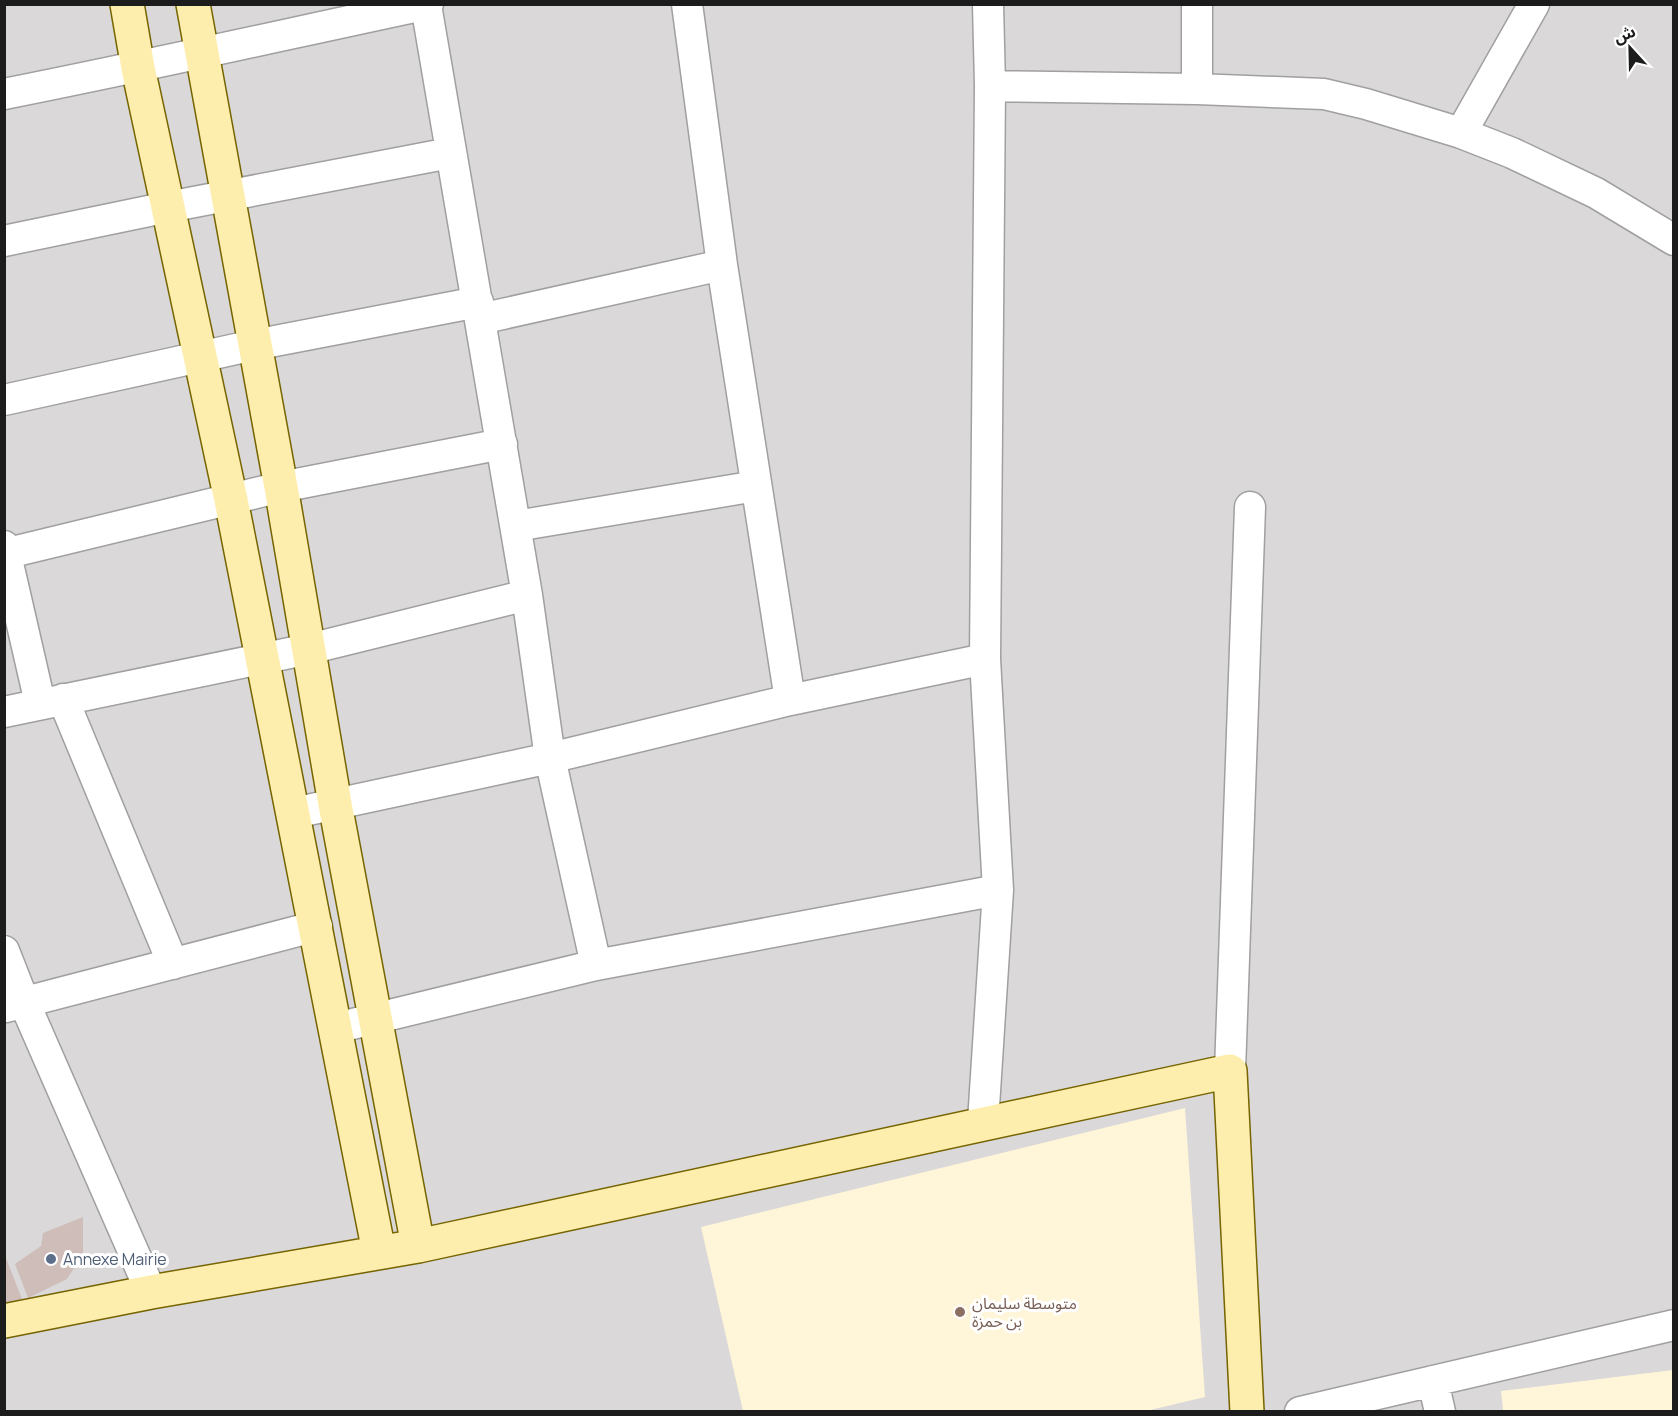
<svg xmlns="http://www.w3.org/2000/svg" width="1678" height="1416" font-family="Manrope,'Noto Sans Arabic',sans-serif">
	<rect width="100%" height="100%" fill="#eee6e0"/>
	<path fill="#dad8d9" d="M5,5h1668v1406h-1668z"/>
	<path fill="#fff5d8" d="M1185,1108l20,289 -63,15 -399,-1 -42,-184z
		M1673,1370v41h-170l-2,-20z"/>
	<path fill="#cebdb9" d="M83,1217v37l-16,25 -39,19 -13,-34 26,-18 2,-13z
		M4,1253l18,46 -18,7z"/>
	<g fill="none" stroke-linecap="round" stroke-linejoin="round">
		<g stroke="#a0a0a0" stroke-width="33">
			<path id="street" d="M687,4l35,261 68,435
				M1197,4v85
				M426,5l101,590 23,163 46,207
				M990,86l207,3 127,5 42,10 95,29 51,20 84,40 78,47
				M4,94c142,-28 283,-60 424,-90
				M1461,133l73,-129
				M4,241l164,-34 282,-54
				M480,319l242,-54
				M4,400l250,-55 224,-43
				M516,526l240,-40
				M4,546l36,157
				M4,554l277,-67 221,-43
				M63,699l110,265
				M4,712l305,-63 218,-54
				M294,813l256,-55 240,-58 195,-41
				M4,951l20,51 127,290
				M6,1007l311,-81
				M336,1028l260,-63 402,-75
				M1230,1071l20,-564
				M983,1122l15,-232 -13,-231 5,-573 -2,-82
				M1433,1381l7,31
				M1300,1412l374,-87"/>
		</g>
		<g stroke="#756400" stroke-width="36">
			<path id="secondary" d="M127,4l11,64 93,432 148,752
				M193,4l88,483 54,317 83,442
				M4,1321l147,-29 267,-46 812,-175 17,341"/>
		</g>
		<use href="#street" stroke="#fff" stroke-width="30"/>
		<use href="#secondary" stroke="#feeeae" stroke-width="33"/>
	</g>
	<circle fill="#5c6f8a" stroke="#fff" stroke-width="2" cx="51" cy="1259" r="6"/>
	<circle fill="#8d6e63" stroke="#fff" stroke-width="2" cx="960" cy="1312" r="6"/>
	<g text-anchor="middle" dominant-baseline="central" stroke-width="6" stroke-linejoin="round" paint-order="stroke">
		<g font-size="16" fill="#4e5e75" stroke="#fff" text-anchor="start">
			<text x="63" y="1259">Annexe Mairie</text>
		</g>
		<g font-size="16" fill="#785e54" stroke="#fff" text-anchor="start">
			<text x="972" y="1303">متوسطة سليمان<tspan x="972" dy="18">بن حمزة</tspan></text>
		</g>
	</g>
	<rect width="1678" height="1416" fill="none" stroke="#1c1c1c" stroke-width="12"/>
	<g transform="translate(1630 48) rotate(338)" stroke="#ffffff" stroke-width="4.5" paint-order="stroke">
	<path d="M0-4.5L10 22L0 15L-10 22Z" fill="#1c1c1c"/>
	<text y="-9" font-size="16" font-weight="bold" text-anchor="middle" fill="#1c1c1c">ش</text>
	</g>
</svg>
